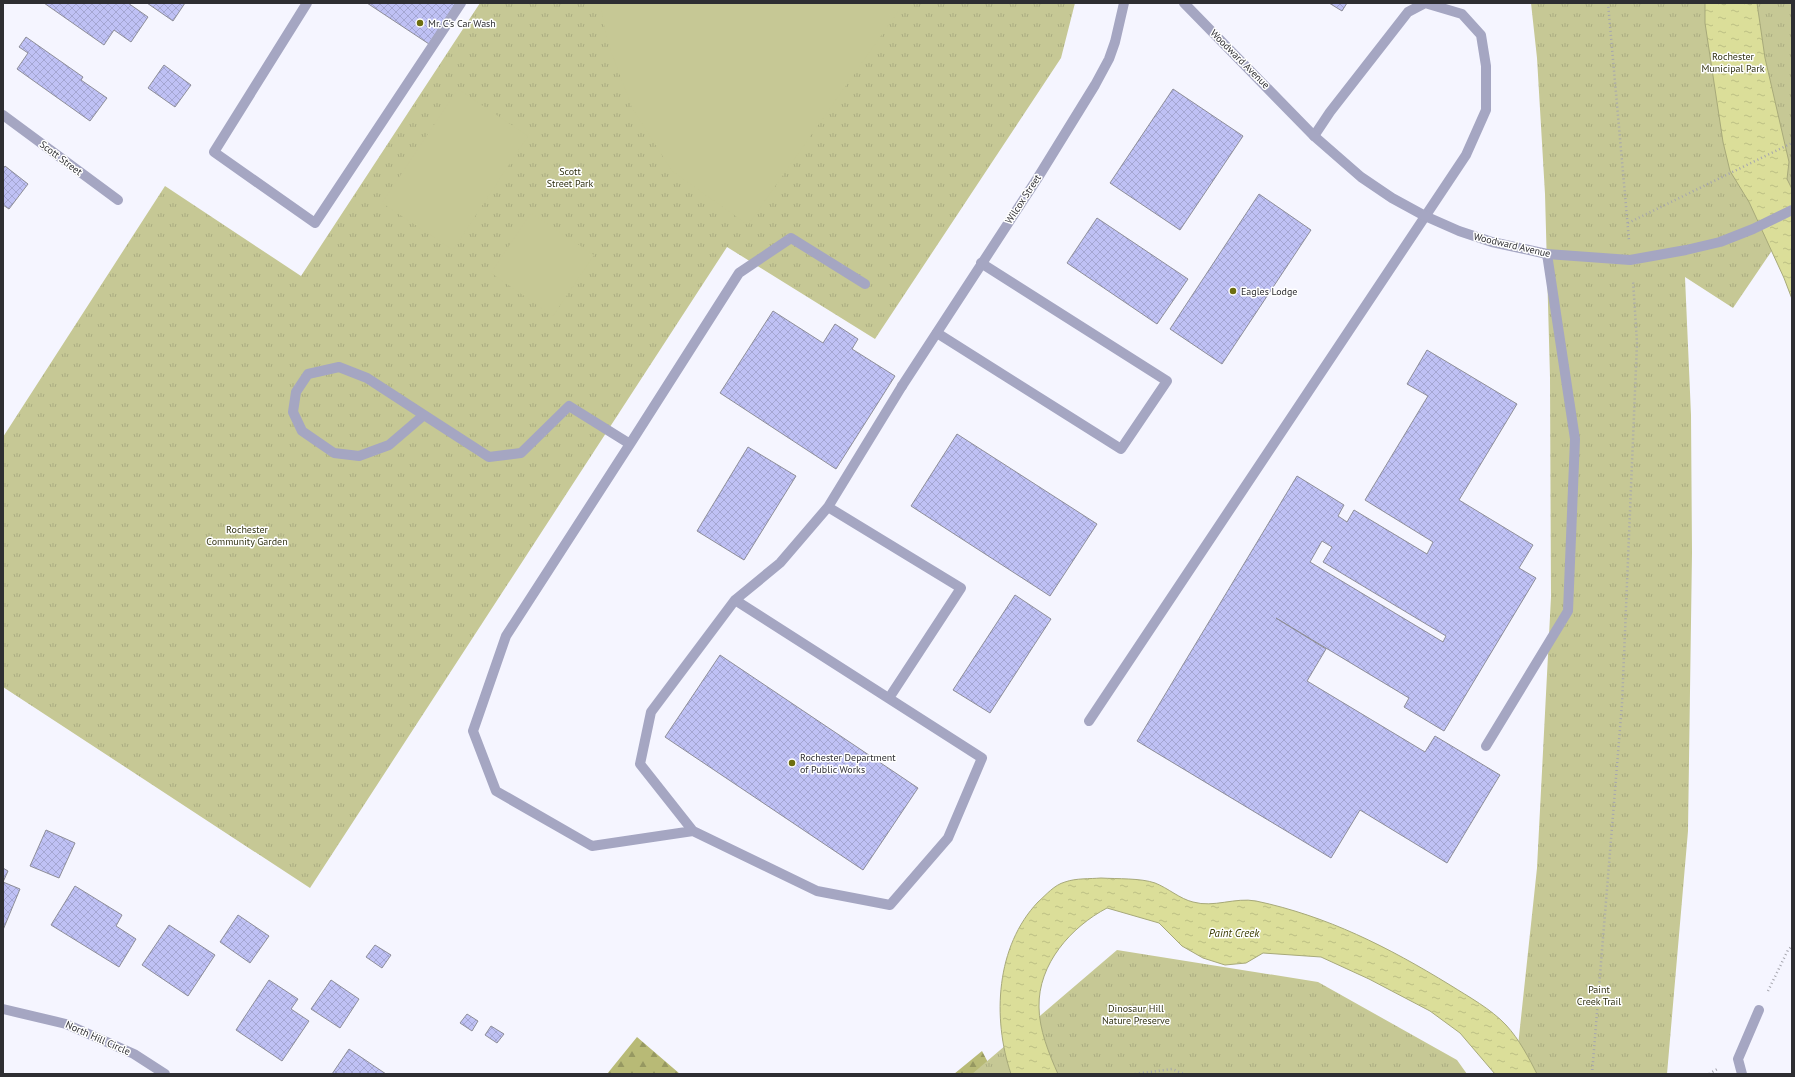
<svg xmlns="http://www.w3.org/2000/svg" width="1795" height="1077" font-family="'PT Sans',sans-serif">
	<defs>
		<pattern id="forest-firs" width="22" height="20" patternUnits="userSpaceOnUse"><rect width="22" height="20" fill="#b8ba76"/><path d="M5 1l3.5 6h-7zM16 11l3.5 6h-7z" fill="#969861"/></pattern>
		<pattern id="park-tufts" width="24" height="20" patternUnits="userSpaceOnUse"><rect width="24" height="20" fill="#c6c895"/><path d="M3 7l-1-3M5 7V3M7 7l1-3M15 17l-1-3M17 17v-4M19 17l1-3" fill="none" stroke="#aaac81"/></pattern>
		<pattern id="water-ripples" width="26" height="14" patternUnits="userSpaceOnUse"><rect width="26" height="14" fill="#dbde99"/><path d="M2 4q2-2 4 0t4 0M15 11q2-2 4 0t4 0" fill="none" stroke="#bcbf84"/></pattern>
		<pattern id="building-cross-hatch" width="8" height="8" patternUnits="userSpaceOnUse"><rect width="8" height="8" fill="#bfc1f5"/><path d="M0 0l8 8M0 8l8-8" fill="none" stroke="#a4a6d2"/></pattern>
	</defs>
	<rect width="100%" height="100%" fill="#f5f5ff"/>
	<path fill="url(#forest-firs)" d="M637,1037l43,37h-73z
		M982,1051l12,23h-40z"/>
	<path fill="url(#park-tufts)" d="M480,3h595l-14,55 -186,281 -148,-92 -417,641 -307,-201v-250l162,-251 136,90z
		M1531,3h261v218l-59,87 -48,-31 6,138 1,138 -4,278 -21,243h-152l22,-206 14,-271 -1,-220 -5,-183 -8,-136z
		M1117,950l201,32 139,78 10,14h-495z"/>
	<path fill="#c6c895" d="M600,3h304l-156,222 -76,-54 -40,-63 -25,-68z
		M458,89l70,47 -75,114 -71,-47z
		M531,213l63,42 -41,61 -62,-43z"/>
	<path fill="url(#water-ripples)" stroke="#a7a97a" d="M1705,3h52l8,55 24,104 -2,17 5,10v110l-8,-21 -35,-76 -19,-31 -7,-29 -18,-119z
		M1101,878c16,1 40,0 54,5 13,5 25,16 38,19 21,6 42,-5 63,-1 71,15 132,46 194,84 19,12 41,24 56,40 13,14 23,33 31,49h-42l-35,-41 -30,-22 -61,-32 -48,-22 -58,-4 -17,10 -21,2 -22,-7 -21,-12 -23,-23 -52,-15c-36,19 -69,56 -68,99 0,22 10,47 19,67h-47c-19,-56 -15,-128 27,-172 8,-7 16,-17 27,-20 11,-4 25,-3 36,-4z"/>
	<path fill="url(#building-cross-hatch)" stroke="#8e8e99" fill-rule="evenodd" d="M44,3h84l20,14 -17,25 -17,-12 -10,15z
		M147,3h38l-12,18z
		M367,3h89l-27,41z
		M1329,3h18l-5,8z
		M26,37l57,40 -2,3 26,18 -17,23 -73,-52 11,-16 -9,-6z
		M164,65l27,20 -16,22 -27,-19z
		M1173,89l70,47 -63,94 -70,-47z
		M5,166l23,18 -19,25 -6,-4v-36z
		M1259,194l52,36 -89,134 -52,-35z
		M1097,218l91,61 -31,45 -90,-61z
		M773,311l50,32 12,-19 23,15 -6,10 43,27 -59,93 -116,-76z
		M1427,350l90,54 -58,96 74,45 -14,23 17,10 -92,153 -40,-24 5,-9 -133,-80 50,31 -19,32 118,71 10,-16 65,39 -53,88 -87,-53 -29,48 -194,-117 160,-265 47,29 -6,11 9,6 7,-12 73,44 6,-12 -68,-42 63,-104 -21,-12zM1322,541l10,6 -9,15 123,74 -3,6 -133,-80z
		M957,434l140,90 -47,72 -139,-90z
		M748,447l48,29 -52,84 -47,-29z
		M1015,595l36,24 -61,94 -37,-23z
		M720,655l198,133 -55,82 -198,-133z
		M46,830l29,13 -16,35 -29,-12z
		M3,868l5,3 -5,11 17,7 -17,41z
		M75,886l47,29 -6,11 20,13 -17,28 -68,-42z
		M238,915l31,21 -19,27 -30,-21z
		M169,925l46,30 -27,41 -46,-31z
		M375,945l16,10 -9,13 -16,-11z
		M269,980l29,19 -7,10 18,12 -27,40 -46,-31z
		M331,980l28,19 -19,29 -29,-19z
		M467,1014l11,7 -6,10 -12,-8z
		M491,1026l13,8 -7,9 -12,-8z
		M349,1049l37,25h-54z"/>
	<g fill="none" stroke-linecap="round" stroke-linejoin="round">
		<path stroke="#a6a6ae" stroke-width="2.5" stroke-dasharray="1 3" stroke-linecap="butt" d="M1608,3l21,237
			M1628,223l164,-80
			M1768,991l20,-41 4,-4
			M1135,1074l37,-5 12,5
			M1592,1074l30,-370 15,-361 -4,-63
			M1709,1074l10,-6"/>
		<path stroke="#a5a6c2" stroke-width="10" d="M307,3l-93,149 101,71 146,-220
			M937,333l184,116 46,-68 -186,-118
			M424,415l-57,-37 -28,-11 -31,7 -12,18 -3,20 9,19 32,22 25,3 30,-11 35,-30 65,42 32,-4 48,-47 61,38 109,-171 52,-35 74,46
			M630,444l-124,192 -33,95 23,60 96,55 101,-15
			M828,507l133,81 -72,110
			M735,600l247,158 -34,80 -58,67 -73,-14 -124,-60 -53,-67 11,-52 84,-112 45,-37 48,-56 74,-121
			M1089,721l377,-566 20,-45v-44l-5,-31 -19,-21 -37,-11 -17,9 -78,100 -16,24
			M1486,746l82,-135 7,-172 -28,-185
			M1742,1074l-4,-15 21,-49"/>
		<path stroke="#a5a6c2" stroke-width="10" d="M1184,3l130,133 47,41 31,21 33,18 34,15 33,11 55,12 83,6 56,-10 34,-8 33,-13 39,-19
			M3,115l115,85
			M902,386l135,-207 58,-94 14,-26 6,-17 9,-39
			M3,1009l63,15 68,30 31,20"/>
	</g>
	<g fill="#6d6e10" stroke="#fff" stroke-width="1.5">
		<circle cx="420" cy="23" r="4"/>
		<circle cx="1233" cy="291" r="4"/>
		<circle cx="792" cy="763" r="4"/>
	</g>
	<g text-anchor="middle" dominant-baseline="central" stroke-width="3" stroke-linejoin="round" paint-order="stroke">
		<g font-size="10" fill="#2e2e32" stroke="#fff" text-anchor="start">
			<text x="428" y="23">Mr. C's Car Wash</text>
			<text x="1241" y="291">Eagles Lodge</text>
			<text x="800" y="757">Rochester Department<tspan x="800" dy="12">of Public Works</tspan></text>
		</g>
		<g font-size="10" fill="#303112" stroke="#fff">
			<text x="1733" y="56">Rochester<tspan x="1733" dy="12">Municipal Park</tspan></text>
			<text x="570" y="171">Scott<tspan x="570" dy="12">Street Park</tspan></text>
			<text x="247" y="529">Rochester<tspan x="247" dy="12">Community Garden</tspan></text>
			<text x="1599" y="989">Paint<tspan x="1599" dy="12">Creek Trail</tspan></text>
			<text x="1136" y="1008">Dinosaur Hill<tspan x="1136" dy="12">Nature Preserve</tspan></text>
		</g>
		<g font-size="10" fill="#2e2e32" stroke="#fff">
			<text transform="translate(1240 59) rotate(45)">Woodward Avenue</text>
			<text transform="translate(61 158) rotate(37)">Scott Street</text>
			<text transform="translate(1023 199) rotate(-57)">Wilcox Street</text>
			<text transform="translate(1512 245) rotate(13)">Woodward Avenue</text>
			<text transform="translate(98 1038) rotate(24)">North Hill Circle</text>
		</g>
		<g font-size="11" font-style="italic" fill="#3b3c04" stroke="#fff">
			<text x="1234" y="933">Paint Creek</text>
		</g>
	</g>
	<rect width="1795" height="1077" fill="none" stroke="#2e2e32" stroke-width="8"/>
</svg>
